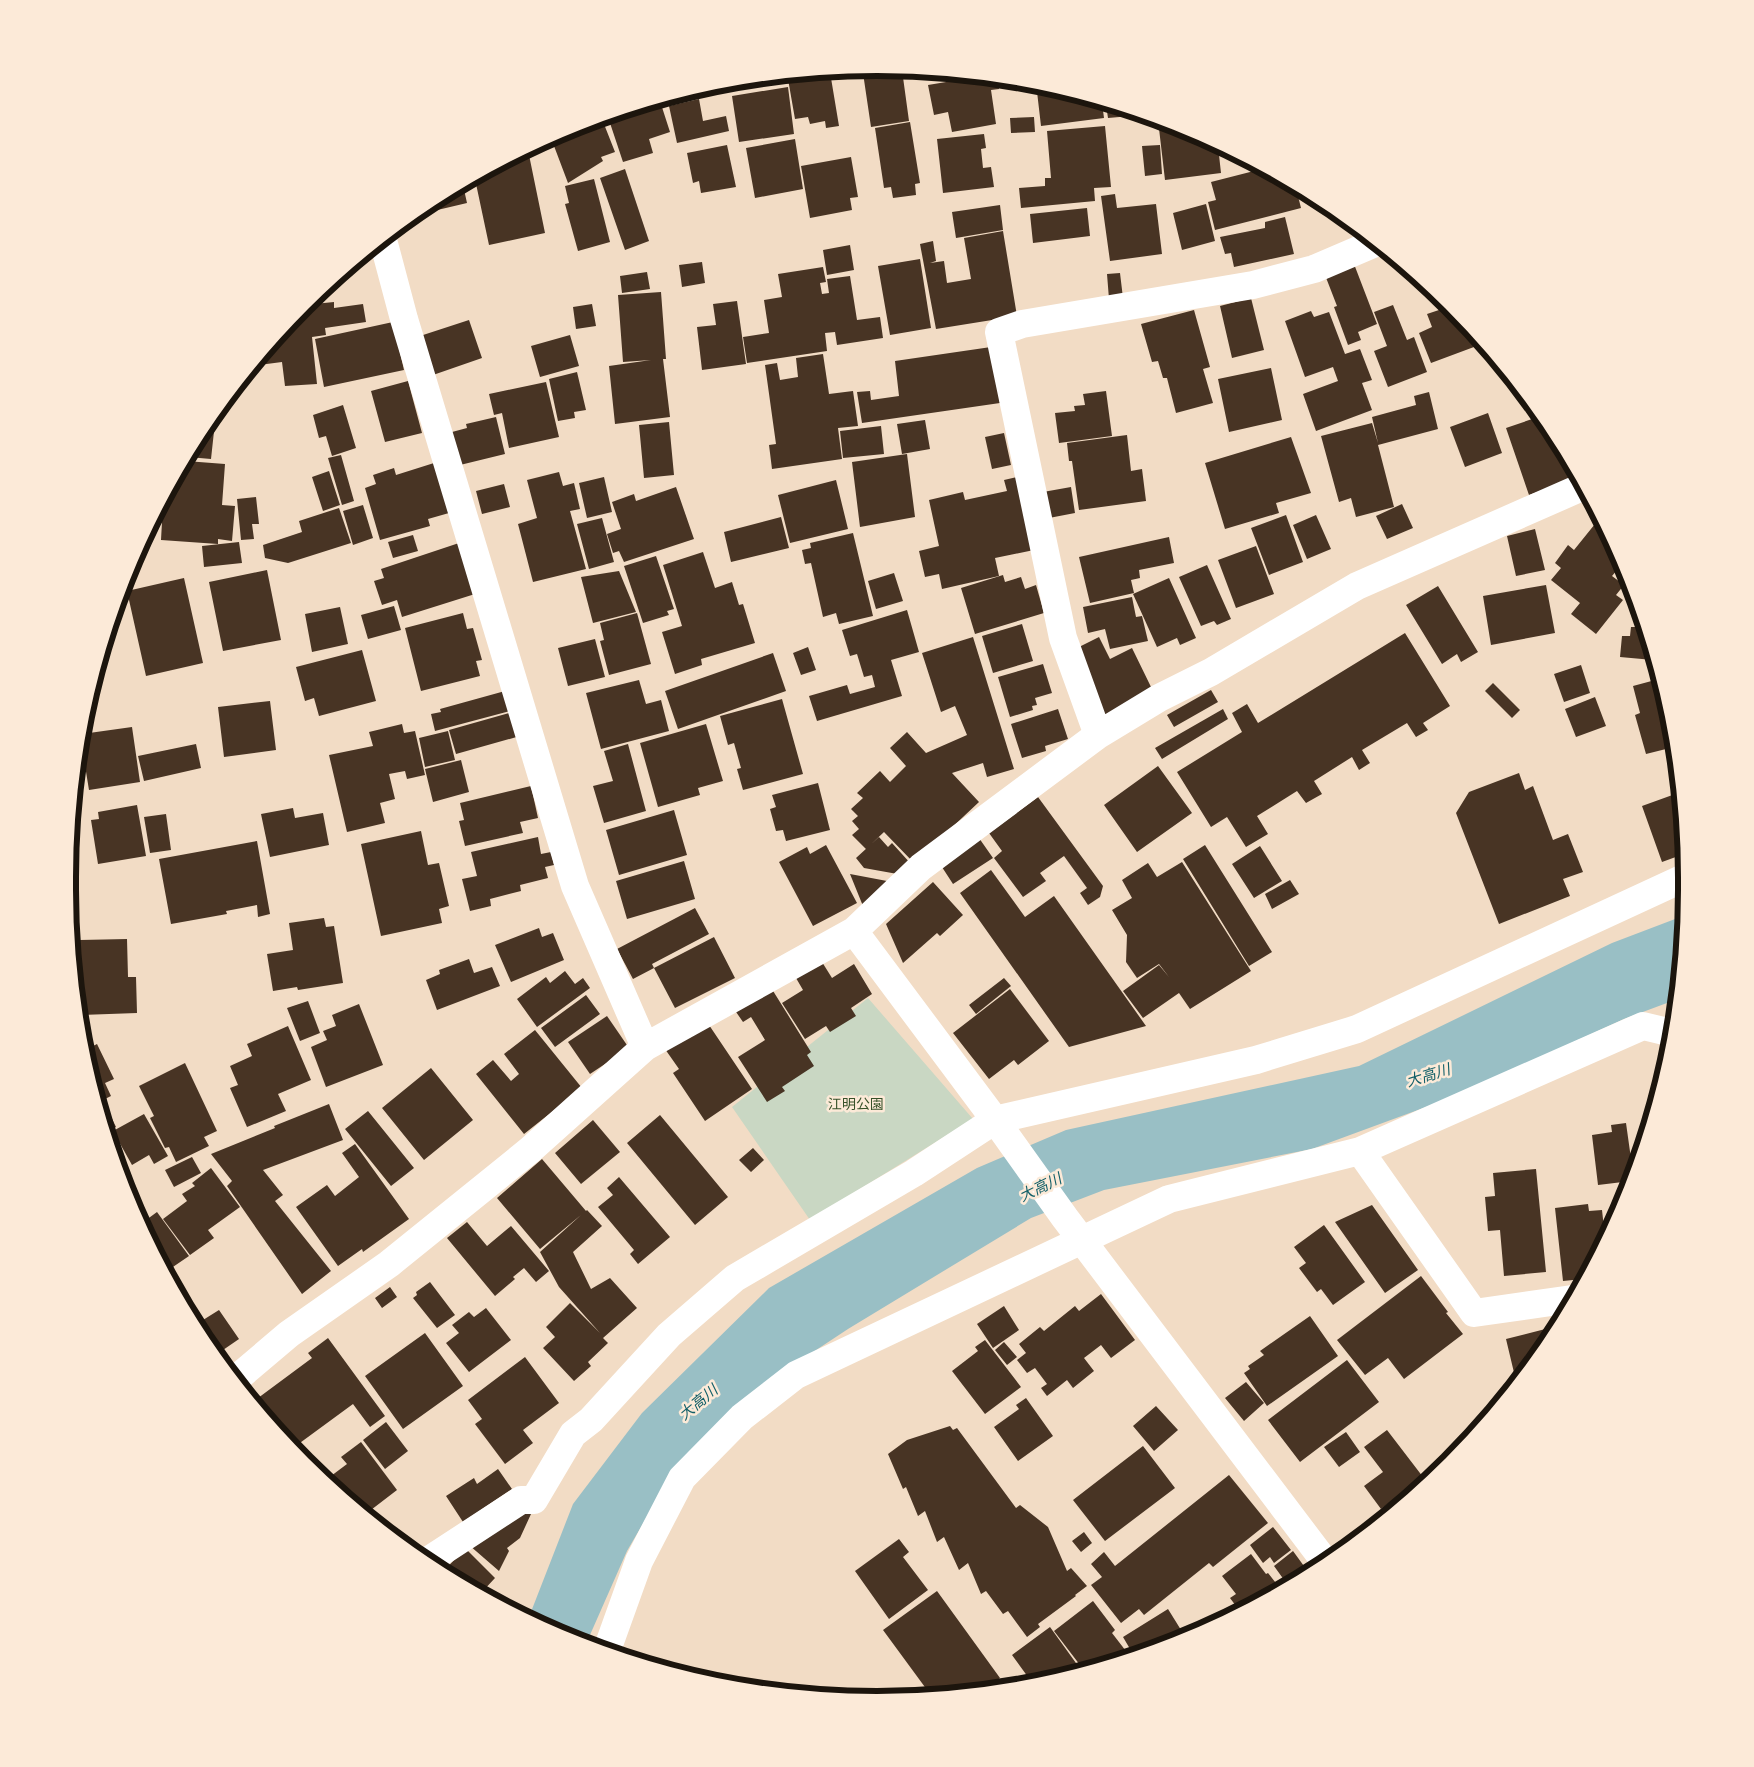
<svg xmlns="http://www.w3.org/2000/svg" width="1754" height="1767" font-family="Montserrat,'Noto Sans JP',sans-serif">
	<rect width="100%" height="100%" fill="#f2dcc5"/>
	<path fill="#c9d7c3" d="M71,856l7,32 -5,59 -5,-57z
		M868,998l105,121 -163,101 -78,-113z"/>
	<path fill="#99bfc5" d="M1683,916l-8,84 -51,19 -168,77 -144,53 -208,41 -73,28 -183,111 -94,62 -82,83 -45,77 -41,93 -19,-6 -38,-21 44,-113 69,-91 127,-125 208,-120 89,-38 293,-64 253,-123z"/>
	<path fill="#483424" d="M890,69l12,1 7,51 -38,6 -8,-54z
		M827,72h3l9,54 -13,2 -1,-7 -15,3 -2,-7 -13,2 -7,-40z
		M976,77l22,2 1,10 -8,1 5,34 -44,8 -4,-20 -14,3 -6,-30z
		M1036,83l66,20 2,15 -63,8z
		M788,87l6,47 -55,8 -7,-46z
		M699,99l4,22 23,-5 3,15 -52,12 -8,-37z
		M660,101l10,31 -21,7 4,14 -30,9 -15,-45z
		M1106,105l25,7v4l-23,2z
		M1034,117l1,15 -24,1 -1,-15z
		M602,119l13,33 -14,5 2,4 -35,22 -17,-45 16,-9z
		M1158,120l29,9 31,17 3,27 -56,7z
		M910,122l10,61 -5,1 1,11 -23,3 -2,-11 -7,1 -9,-60z
		M1105,126l6,61 -17,1 1,13 -74,7 -2,-20 26,-2v-8h6l-4,-47z
		M984,134l2,14 -5,1 2,19 8,-1 3,20 -51,6 -6,-54z
		M795,139l8,50 -48,9 -9,-50z
		M727,145l9,42 -35,6 -2,-12 -6,2 -6,-30z
		M1160,145l2,29 -17,2 -3,-30z
		M528,150l17,83 -56,12 -14,-66z
		M851,157l7,40 -8,1 2,12 -42,8 -9,-52z
		M1252,164l44,24 5,20 -86,22 -7,-28 8,-2 -5,-18 43,-11z
		M625,169l24,72 -24,9 -25,-72z
		M594,179l16,63 -32,9 -13,-47 4,-1 -4,-17z
		M463,185l4,18 -55,13 15,-12z
		M1115,194l2,14 39,-4 6,50 -52,7 -9,-65z
		M1206,204l9,37 -33,9 -9,-37z
		M1000,205l3,25 -47,8 -4,-26z
		M1087,208l3,28 -57,7 -3,-29z
		M1285,217l9,37 -60,13 -3,-14 -6,1 -5,-17 45,-9v-6z
		M1003,231l14,85 -81,13 -16,-85 13,-3 3,20 -6,2 14,-2 3,22 24,-4 -7,-41z
		M850,245l4,25 -27,5 -4,-25z
		M920,259l11,69 -41,7 -12,-69z
		M702,262l3,21 -23,4 -3,-22z
		M1354,264l23,60 -19,8 3,8 -13,5 -14,-38 3,-1 -12,-31z
		M823,267l3,15 -6,1 2,11 7,-1 -2,-14 23,-3 7,44 23,-3 3,21 -46,7 -2,-13 -10,1 2,18 -80,12 -4,-26 26,-4 -5,-33 18,-3 -4,-23z
		M647,272l3,17 -28,4 -2,-17z
		M1120,273l3,25 -14,1 -2,-25z
		M1430,289l19,15 33,40 -51,19 -12,-30 13,-6 -5,-13 12,-4z
		M661,292l5,67h-3l7,58 -55,7 -6,-58 42,-6 -28,2 -5,-67z
		M313,297l1,7 20,-2v6l29,-4 3,18 -41,6 1,7 -14,2 5,47 -32,2 -3,-24 -23,3 -1,-4 46,-56z
		M1251,298l13,52 -32,8 -12,-52z
		M737,301l9,63 -44,6 -5,-43 19,-2 -3,-21z
		M592,304l4,22 -20,3 -3,-22z
		M1393,305l14,35 7,-3 13,35 -39,15 -14,-36 13,-5 -13,-34z
		M1194,310l16,57 -7,2 10,34 -37,10 -9,-35h-4l-5,-17 -6,1 -11,-38z
		M1311,311l3,6 15,-5 16,42 15,-5 12,31 -10,3 10,27 -56,21 -13,-37 35,-13 -5,-14 -28,10 -20,-56z
		M469,320l13,38 -49,17 -13,-39z
		M393,322l11,48 -80,17 -9,-48z
		M570,335l9,31 -39,11 -9,-31z
		M991,347l9,56 -138,20 -5,-31 13,-1 1,9 28,-4 -4,-35z
		M823,354l6,40 24,-3 5,35 -20,2 4,31 -70,10 -3,-24 7,-1 -11,-79 12,-2 3,17 18,-3 -2,-19z
		M1271,368l11,52 -53,12 -11,-53z
		M577,372l9,38 -12,2 1,6 -17,3 -9,-42z
		M408,381l14,52 -37,9 -14,-51z
		M546,382l13,55 -50,11 -7,-35 -8,2 -5,-21z
		M1106,391l6,45 -53,7 -4,-30 20,-2 -1,-5 11,-1 -2,-11z
		M1429,392l9,37 -60,16 16,62 -38,10 -5,-19 -12,4 -18,-66 51,-13 6,20 -6,-26 44,-12 -2,-9z
		M343,405l13,43 -24,8 -6,-20 -7,2 -6,-23z
		M1536,410l14,17 20,38 4,14 -45,16 -23,-67 32,-11z
		M216,413l-5,46 -23,-2 16,-29z
		M1488,413l14,40 -37,14 -15,-40z
		M496,417l9,37 -45,11 -8,-33 15,-4 -1,-4z
		M925,420l5,29 -28,5 -5,-30z
		M669,422l5,53 -30,3 -5,-53z
		M881,426l3,28 -41,4 -3,-27z
		M1004,433l7,32 -19,4 -7,-32z
		M1127,435l4,36 11,-2 4,32 -67,9 -7,-49h-3l-2,-18z
		M1291,437l20,56 -35,10 3,10 -54,16 -20,-66z
		M907,454l8,63 -55,10 -8,-65z
		M341,455l13,46 -12,4 -14,-47z
		M186,461l39,3 -3,41 13,1 -3,35 -14,-2v5l-57,-4 2,-36z
		M434,463l15,50 -21,6 2,7 -50,14 -15,-52 11,-4 -3,-9 21,-7 2,7z
		M329,471l11,34 -17,6 -11,-34z
		M559,472l4,14 11,-3 6,26 -10,2 16,58 -53,13 -15,-58 19,-6 -10,-38z
		M604,477l8,35 -25,6 -8,-35z
		M1017,477l17,73 -39,8 4,18 -57,13 -3,-15 -14,3 -6,-26 20,-5 -10,-46 34,-8 2,8 42,-9 -3,-11z
		M836,480l12,49 -58,14 -12,-48z
		M504,484l6,23 -28,7 -6,-23z
		M676,487l18,52 -70,23 -5,-11 -6,2 -6,-19 14,-5 -9,-27 22,-8 2,7z
		M1071,487l4,26 -26,5 -6,-26z
		M256,497l3,27h-7l2,15 -13,1 -4,-41z
		M1402,504l11,24 -26,11 -11,-23z
		M363,505l10,33 -20,7 -10,-34z
		M339,508l12,35 -63,20 -23,-5 -2,-13 39,-13 -3,-11z
		M1286,515l17,47 -34,13 -18,-47z
		M1316,515l15,34 -24,10 -14,-34z
		M781,517l8,31 -58,14 -7,-30z
		M602,518l12,44 -25,7 -12,-45z
		M1599,519l24,44 -11,13 12,9 -8,10 7,5 -27,34 -25,-20 9,-11 -29,-23 10,-12 -6,-5 13,-18 6,5z
		M1535,529l10,41 -29,6 -9,-40z
		M853,533l20,83 -34,8 -3,-11 -13,4 -12,-54 -6,1 -3,-14 9,-2 -1,-5z
		M413,535l5,16 -25,7 -5,-16z
		M1169,537l5,26 -35,7 1,8 -9,2 3,13 -44,10 -11,-46z
		M239,542l3,21 -38,4 -2,-21z
		M459,543l16,51 -73,23 -5,-17 -15,5 -8,-24 10,-3 -3,-9z
		M1256,546l18,48 -38,14 -18,-48z
		M703,552l12,36 17,-6 7,23 4,-1 12,39 -54,16 1,6 -27,9 -13,-42 20,-6 -19,-61z
		M656,556l18,53 -7,2 2,4 -26,8 -19,-57z
		M1207,565l24,54 -14,6 -3,-4 -13,5 -22,-49z
		M267,570l14,70 -58,11 -14,-69z
		M619,571l17,41 -43,11 -12,-46z
		M894,573l9,28 -27,8 -8,-28z
		M1003,575l2,7 16,-5 4,12 11,-4 8,28 -69,21 -14,-46z
		M184,578l19,85 -57,13 -19,-85z
		M1169,578l27,60 -16,7 -3,-7 -20,9 -24,-53z
		M1546,585l9,48 -64,12 -8,-49z
		M1438,586l40,66 -17,10 -4,-8 -15,10 -36,-59z
		M1132,597l4,20 6,-1 6,25 -38,8 -5,-20 -17,4 -5,-26z
		M394,606l7,24 -33,9 -7,-24z
		M340,607l8,37 -36,8 -7,-38z
		M907,610l12,42 -28,8 11,36 -85,25 -8,-25 38,-11 3,9 25,-7 -3,-12 -8,2 -7,-23 -7,2 -8,-26z
		M463,613l4,16 6,-1 9,32 -6,1 4,15 -59,15 -16,-63z
		M637,613l14,51 -42,11 -9,-34 4,-1 -4,-17z
		M1639,613l6,22 8,25 -33,-3 2,-21h8l1,-9h4z
		M1022,624l11,37 -40,12 -11,-37z
		M1405,633l45,73 -27,17 5,7 -12,7 -9,-14 -45,27 8,13 -11,7 -7,-13 -38,24 8,13 -16,9 -9,-12 -40,25 11,18 -22,13 -19,-30 -16,10 -34,-55 65,-40 -10,-19 15,-9 11,19z
		M973,637l41,132 -27,8 -4,-14 -31,10 27,29 -65,61 -30,-31 -18,17 -14,-14 7,-6 -7,-8 6,-5 -7,-7 12,-11 -6,-5 23,-22 10,11 16,-16 -16,-18 17,-16 19,21 41,-18 -12,-29 -14,6 -19,-59z
		M1099,637l11,22 22,-11 20,41 -48,28 -27,-69z
		M595,639l10,38 -37,9 -10,-38z
		M808,647l8,23 -15,5 -8,-22z
		M362,650l14,51 -57,15 -5,-18 -9,3 -9,-34z
		M773,653l13,38 -108,38 -13,-38z
		M1043,664l9,29 -17,5 2,7 -5,1 1,4 -23,7 -12,-40z
		M1581,665l9,28 -26,9 -10,-28z
		M1659,679l12,40 3,28 -28,7 -11,-39 5,-2 -7,-27z
		M639,680l7,24 15,-4 8,31 -68,18 -15,-56z
		M1493,683l27,27 -8,8 -27,-27z
		M1211,690l7,12 -44,25 -7,-12z
		M505,691l5,20 -75,20 -4,-17 10,-2 -1,-3z
		M1595,697l11,29 -30,11 -11,-28z
		M782,699l21,75 -60,16 -6,-21 4,-1 -7,-25 -6,2 -8,-29z
		M270,701l6,49 -52,7 -6,-50z
		M1058,709l10,30 -23,7 1,5 -24,7 -11,-34z
		M1223,709l5,10 -66,40 -7,-11z
		M513,712l7,24 -64,18 -7,-24z
		M402,724l2,9 11,-2 10,44 -18,4 -2,-8 -16,3 6,25 -15,4 5,20 -38,9 -18,-77 44,-9 -4,-14z
		M706,724l17,57 -25,7 2,7 -42,12 -18,-64z
		M132,727l8,55 -51,8 -8,-49 1,-7z
		M448,731l7,29 -30,7 -6,-29z
		M196,744l5,24 -57,13 -6,-25z
		M628,744l18,67 -42,12 -11,-37 20,-5 -9,-30z
		M461,760l8,32 -36,10 -8,-33z
		M1158,766l34,47 -55,39 -33,-47z
		M1519,773l6,17 8,-4 20,54 15,-6 15,38 -20,7 7,17 -71,28 -43,-111 13,-21z
		M818,783l12,47 -44,11 -3,-11 -7,1 -6,-22 6,-2 -4,-12z
		M531,786l7,32 -18,4 3,11 -58,13 -6,-25 5,-1 -4,-17z
		M1678,793l6,61 -22,8 -20,-56z
		M1038,797l65,89 -3,11 -12,8 -8,-12 7,-5 -23,-32 -24,17 6,8 -23,16 -29,-39 8,-7 -13,-18z
		M137,805l9,51 -48,8 -7,-44 8,-1 -1,-7z
		M293,808l2,10 28,-5 6,32 -59,12 -9,-43z
		M674,810l13,45 -68,20 -13,-45z
		M166,814l5,36 -21,3 -6,-36z
		M421,831l7,34 11,-2 10,43 -10,3 3,14 -61,13 -20,-92z
		M538,837l3,17 10,-2 3,13 -9,2 3,11 -28,7 1,6 -31,8 1,7 -21,5 -8,-32 15,-3 -6,-24z
		M879,837l9,10 4,-4 19,21 -8,11 -39,-7 -8,-10z
		M979,838l14,20 -40,26 -13,-20z
		M257,841l13,73 -12,3 -1,-12 -31,6 1,3 -56,10 -12,-65z
		M826,845l31,58 -44,23 -34,-64 28,-15 3,7z
		M1205,845l67,107 -23,14 -66,-107z
		M1260,846l22,35 -28,17 -22,-34z
		M684,861l11,38 -68,20 -11,-38z
		M1182,862l69,109 -61,38 -11,-16 -36,25 -20,-27 36,-26 10,12 -10,-13 -22,14 -11,-16 1,-27 -15,-25 20,-12 -10,-18 26,-17 9,14z
		M991,870l34,47 29,-21 92,130 -77,21 -109,-154z
		M850,874l37,7 -22,30z
		M1290,880l9,14 -27,15 -7,-15z
		M933,882l30,33 -23,21 -3,-3 -34,30 -17,-39z
		M695,908l14,26 -57,30 2,4 -21,11 -16,-30z
		M324,918l2,9 8,-1 9,57 -45,7 -1,-3 -24,4 -6,-37 26,-4 -4,-27z
		M539,928l3,9 11,-4 11,27 -53,22 -16,-37z
		M714,937l21,41 -60,30 -21,-40z
		M127,939l1,38h8l1,36 -56,2 -1,-75z
		M469,959l5,14 18,-6 8,19 -63,24 -11,-30 14,-6 -1,-4z
		M822,962l10,16 22,-14 18,30 -21,14 5,8 -26,16 -4,-6 -21,13 -23,-36 21,-13 -7,-12z
		M565,971l10,13 8,-6 7,10 -53,39 -20,-28 29,-22 4,6z
		M1004,978l7,8 -35,28 -7,-9z
		M770,986l41,66 -4,3 7,11 -32,21 3,4 -18,11 -29,-45 27,-17 -14,-23 -8,5 -9,-13z
		M1010,989l39,52 -31,24 -4,-5 -25,19 -36,-46z
		M586,995l14,19 -45,33 -14,-19z
		M308,1001l12,32 -20,8 -13,-33z
		M359,1004l24,61 -57,22 -15,-40 16,-7 -4,-9 13,-5 -4,-11z
		M607,1016l22,32 -39,26 -22,-32z
		M707,1022l45,67 -47,32 -32,-48 6,-4 -14,-20z
		M288,1026l23,54 -33,14 8,17 -39,16 -17,-39 8,-3 -8,-19 22,-10 -5,-12z
		M535,1030l47,58 -58,46 -48,-60 17,-14 18,21 8,-7 -15,-20z
		M82,1040l5,9 10,-5 17,35 -9,4 6,13 -8,4 13,27 -8,4 -25,-83z
		M185,1063l32,68 -13,6 5,9 -33,16 -7,-15 -4,1 -15,-30 4,-2 -15,-30z
		M431,1068l42,52 -49,40 -42,-52z
		M329,1104l14,36 -80,30 20,25 -8,6 56,70 -29,23 -75,-108 5,-5 -21,-27 64,-26 -1,-2z
		M368,1111l46,57 -23,18 -46,-57z
		M144,1114l24,42 -14,8 -5,-9 -17,10 -19,-34z
		M660,1115l68,82 -33,28 -68,-82z
		M593,1120l27,32 -39,32 -26,-31z
		M1626,1123l7,50 -2,8 -33,4 -6,-50 20,-3 -1,-7z
		M355,1144l54,75 -46,33 -1,-3 -24,17 -42,-59 31,-22 8,11 24,-19 -17,-24z
		M753,1148l11,12 -13,12 -12,-12z
		M192,1157l9,16 -27,14 -9,-17z
		M542,1159l44,52 1,-1 15,16 -29,26 18,37 19,-11 27,30 -34,30 5,5 -20,19 3,4 -17,15 -31,-33 12,-11 -9,-10 24,-24 30,30 -41,-46 -19,-35 41,-37 -41,34 -43,-51z
		M211,1168l29,39 -32,23 6,8 -24,17 -27,-36 24,-18 -5,-7 13,-8 -3,-3z
		M1536,1169l10,103 -42,4 -4,-46 -12,1 -3,-34 10,-1 -2,-23z
		M619,1177l51,60 -32,27 -8,-10 4,-4 -36,-43 15,-12 -6,-7z
		M1588,1204l1,7 13,-1 3,27 -22,42 -20,2 -8,-73z
		M1372,1205l46,65 -33,23 -50,-71z
		M157,1212l32,44 -22,15 -25,-48z
		M467,1222l20,24 24,-20 38,45 -13,11 -12,-14 -11,9 2,2 -20,17 -48,-58z
		M1324,1225l41,57 -32,23 -12,-16 -4,3 -18,-24 7,-5 -12,-16z
		M1421,1276l27,36 -2,1 17,21 -59,45 -16,-21 -23,17 -28,-35z
		M430,1282l25,33 -18,13 -24,-30 4,-3 -1,-3z
		M390,1287l7,10 -15,11 -7,-10z
		M1101,1294l34,46 -24,18 -10,-13 -17,13 10,13 -21,17 -6,-8 -20,16 -6,-8 6,-4 -12,-16 -8,5 -10,-13 9,-7 -7,-9 21,-17 4,4 31,-25 4,5z
		M1004,1306l15,24 -26,18 -16,-24z
		M486,1308l25,32 -42,32 -23,-29 13,-10 -7,-8 17,-13 5,5z
		M219,1310l20,29 -16,11 -20,-30z
		M1310,1316l28,40 -71,50 -23,-33 6,-4 -2,-3 16,-11 -4,-4z
		M1557,1326l-7,13 -34,42 -10,-42z
		M425,1333l38,53 -60,43 -38,-53z
		M328,1338l57,78 -15,11 -17,-23 -60,44 -39,-47 58,-43 -4,-5z
		M985,1340l36,47 -36,27 -33,-43 26,-20 -3,-4z
		M1004,1342l13,15 -10,8 -12,-15z
		M525,1357l34,46 -36,27 10,13 -28,21 -30,-40 7,-5 -14,-19z
		M1347,1360l32,42 -79,60 -32,-42z
		M1246,1382l18,21 -20,18 -19,-23z
		M1026,1398l27,38 -35,25 -24,-34 25,-18 -3,-4z
		M1156,1406l22,24 -24,21 -21,-25z
		M386,1422l22,29 -23,18 -22,-29z
		M950,1426l3,4 4,-2 59,80 4,-3 28,22 19,44 4,-3 16,18 -12,9 1,1 -38,28 2,3 -13,10 -19,-26 -5,3 -17,-23 -5,3 -13,-31 -9,7 -15,-33 -7,5 -12,-31 -7,5 -12,-29 -3,2 -15,-35 19,-14z
		M1387,1430l36,47 -42,32 -17,-23 19,-14 -19,-25z
		M1346,1432l14,20 -21,15 -15,-20z
		M361,1442l36,48 -30,23 -35,-28 -5,-6 20,-15 -6,-7z
		M1143,1446l32,42 -70,53 -32,-41z
		M498,1469l14,20 -49,33 -17,-26 28,-18 3,6z
		M1229,1475l39,48 -55,44 -4,-4 -65,52 -5,-6 -18,14 -30,-38 11,-8 -11,-13 13,-12 11,14z
		M520,1512l11,2 -11,24 -13,10 2,3 -10,20 -30,-26z
		M1273,1527l18,23 -17,13 -4,-6 -7,6 -13,-18z
		M1084,1532l8,11 -11,9 -9,-11z
		M899,1539l10,13 -6,5 25,33 -39,29 -34,-48z
		M465,1548l30,30 -13,14 -39,-20z
		M1293,1551l16,22 -22,11 -13,-18z
		M1251,1554l15,20 2,-1 11,14 -40,23 -9,-12 6,-4 -14,-18z
		M937,1591l63,87 -15,11 -55,5 -47,-64z
		M1093,1601l22,29 -3,3 17,22 -46,14 -29,-38z
		M1168,1609l18,29 -53,16 -10,-17z
		M1050,1627l31,43 -48,14 -21,-29z"/>
	<g fill="none" stroke-linecap="round" stroke-linejoin="round">
		<path stroke="#fff" stroke-width="28" d="M383,240l21,79 171,567 70,161
			M1098,735l-35,-97 -64,-306 23,-8 231,-39 61,-16 61,-26
			M854,931l141,189 70,98 261,345
			M1360,1151l114,162 98,-14
			M236,1379l53,-45 100,-70 141,-114 115,-103 209,-116 67,-64 177,-132 61,-37 52,-26 146,-86 225,-99
			M426,1562l95,-62h13l39,-66 18,-14 78,-85 66,-57 179,-105 81,-53 261,-60 101,-31 329,-152
			M607,1650l32,-89 43,-83 60,-61 54,-42 373,-176 191,-48 283,-125 29,7"/>
	</g>
	<g text-anchor="middle" dominant-baseline="central" stroke-width="5" stroke-linejoin="round" paint-order="stroke">
		<g font-size="14" fill="#365129" stroke="#fcead8">
			<text x="856" y="1104">江明公園</text>
		</g>
		<g font-size="15" font-style="italic" fill="#125f68" stroke="#fcead8">
			<text transform="translate(1428 1075) rotate(-17)">大高川</text>
			<text transform="translate(1040 1187) rotate(-26)">大高川</text>
			<text transform="translate(698 1402) rotate(-40)">大高川</text>
		</g>
	</g>
	<path d="M0 0H1754V1767H0ZM877 76H877A801 801 0 0 1 1678 877V890A801 801 0 0 1 877 1691H877A801 801 0 0 1 76 890V877A801 801 0 0 1 877 76Z" fill="#fcead8" fill-rule="evenodd"/>
	<path fill="none" stroke="#1c150d" stroke-width="6" d="M877 76H877A801 801 0 0 1 1678 877V890A801 801 0 0 1 877 1691H877A801 801 0 0 1 76 890V877A801 801 0 0 1 877 76Z"/>
</svg>
